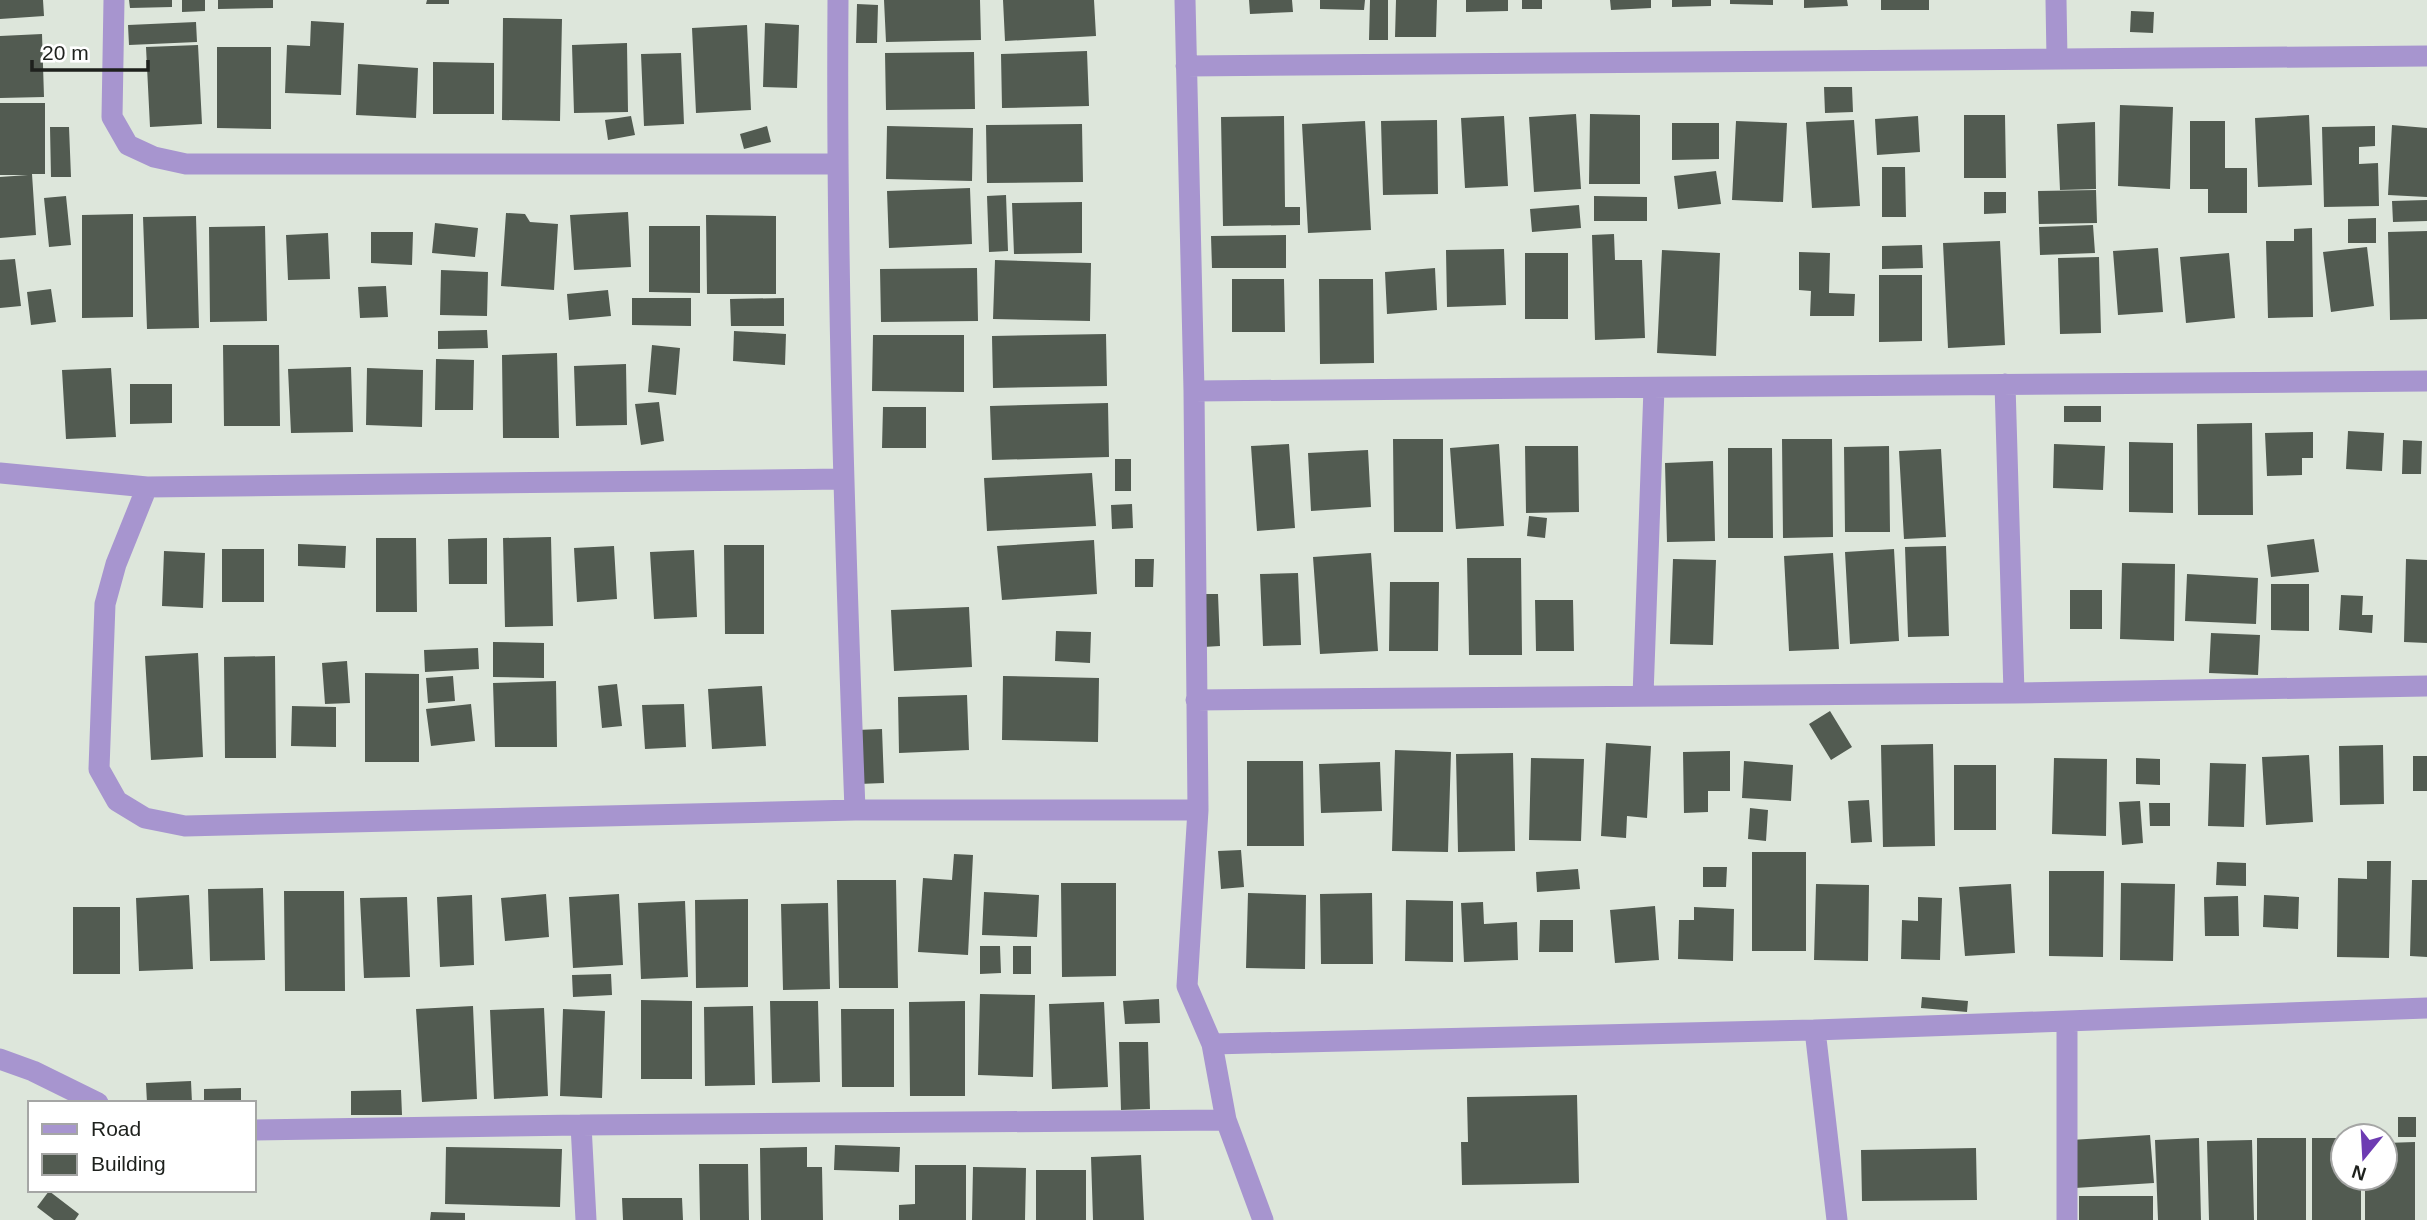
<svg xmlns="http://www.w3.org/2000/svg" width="2427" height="1220" font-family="Arial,sans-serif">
	<rect width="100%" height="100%" fill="#dde6db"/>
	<path fill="#525b51" d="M0,0h43l1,16 -44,3z
		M129,0h43v7l-42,1z
		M182,0h23v11l-23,1z
		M218,0h55v8l-55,1z
		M427,0h22v4h-23z
		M884,0h96l1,40 -95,2z
		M1003,0h91l2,36 -91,5z
		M1249,0h43l1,12 -43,2z
		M1320,0h45l-1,10 -44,-1z
		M1370,0h18v40h-19z
		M1396,0h41l-1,37h-41z
		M1466,0h42v11l-42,1z
		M1522,0h20v9h-20z
		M1610,0h41v8l-40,2z
		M1672,0h39v6l-39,1z
		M1730,0h43v5l-43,-1z
		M1804,0h43l1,6 -44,2z
		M1881,0h48v10h-48z
		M857,4l21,1 -1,38h-21z
		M2131,11l23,1 -1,21 -23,-1z
		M503,18l59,1 -2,102 -58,-1z
		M311,21l33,2 -3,72 -56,-2 2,-48 23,1z
		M196,22l1,20 -68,3 -1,-20z
		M765,23l34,2 -2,63 -34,-1z
		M747,25l4,85 -55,3 -4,-85z
		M42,34l2,63 -44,1v-62z
		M627,43l1,69 -54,1 -2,-68z
		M198,45l4,79 -52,3 -4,-80z
		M217,47h54v82l-54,-1z
		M1087,51l2,55 -87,2 -1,-54z
		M974,52l1,57 -89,1 -1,-57z
		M681,53l3,71 -40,2 -3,-72z
		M433,62l61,1v51h-61z
		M358,64l60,4 -2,50 -60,-3z
		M1824,87h28l1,25 -28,1z
		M0,103h45v71h-13l4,61 -36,3v-61l28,-2h-28z
		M2120,105l53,2 -3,82 -52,-3z
		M1576,114l5,75 -47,3 -5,-75z
		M1590,114l50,1v69h-51z
		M1964,115h41l1,63h-42z
		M2309,115l3,70 -54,2 -3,-69z
		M631,116l4,19 -27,5 -3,-20z
		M1284,116l1,91h15v18l-77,1 -2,-109z
		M1504,116l4,70 -43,2 -4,-70z
		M1918,116l2,36 -43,3 -2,-36z
		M1437,120l1,74 -55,1 -2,-74z
		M1854,120l6,86 -48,2 -6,-86z
		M1365,121l6,109 -63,3 -6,-109z
		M1736,121l51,2 -4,79 -51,-2z
		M2190,121h35v47h22v45h-39v-24h-18z
		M2095,122l1,67 -36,1 -3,-66z
		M1672,123h47v36l-47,1z
		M1082,124l1,58 -96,1 -1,-58z
		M2392,125l35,3v69l-39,-2z
		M767,126l4,16 -27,7 -4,-15z
		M887,126l86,2 -1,53 -86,-2z
		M2375,126v20l-16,1v17l19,-1 1,43 -55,1 -2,-80z
		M50,127h19l2,50h-20z
		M1882,167h23l1,50h-24z
		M1716,171l5,33 -43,5 -4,-33z
		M970,188l2,56 -83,4 -2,-57z
		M2096,190l1,33 -58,1 -1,-33z
		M1984,192h22v21l-22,1z
		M1006,195l2,56 -19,1 -2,-56z
		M66,196l5,49 -22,2 -5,-49z
		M1594,196l53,1v24h-53z
		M2427,200v21l-34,1 -1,-21z
		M1082,202v51l-68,1 -2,-51z
		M1579,205l2,23 -49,4 -2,-23z
		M628,212l3,55 -57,3 -4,-55z
		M506,213l19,1 5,8 28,2 -4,66 -53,-4z
		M133,214v103l-51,1v-103z
		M706,215l70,1v78h-69z
		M196,216l3,112 -52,1 -4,-112z
		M2376,218v25h-28v-24z
		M435,223l43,5 -3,29 -43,-4z
		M2093,225l2,28 -55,2 -1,-28z
		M265,226l2,95 -57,1 -1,-95z
		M649,226h51v67l-51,-1z
		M2312,228l1,89 -45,1 -2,-77h28v-12z
		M2427,231v88l-37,1 -2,-88z
		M371,232h42l-1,33 -41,-2z
		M328,233l2,46 -42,1 -2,-45z
		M1614,234l1,26h27l3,78 -50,2 -3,-105z
		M1286,235v33h-74l-1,-32z
		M2000,241l5,104 -57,3 -5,-105z
		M1922,245l1,23 -41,1v-23z
		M2367,247l7,59 -43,6 -8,-60z
		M2158,248l5,64 -45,3 -5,-64z
		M1504,249l2,56 -59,2 -1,-57z
		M1662,250l58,3 -4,103 -59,-3z
		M1799,252l31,1 -1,40 26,1 -1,22h-44l1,-25 -12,-1z
		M1525,253h43v66h-43z
		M2229,253l6,65 -49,5 -6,-66z
		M2099,257l2,76 -41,1 -2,-76z
		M15,259l6,47 -21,2v-48z
		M995,260l96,3 -1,58 -97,-2z
		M977,268l1,53 -97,1 -1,-53z
		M1435,268l2,42 -50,4 -2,-42z
		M441,270l47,2 -1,44 -47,-1z
		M1879,275h43v66l-43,1z
		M1232,279h52l1,53h-53z
		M1319,279h54l1,84 -54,1z
		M386,286l2,31 -28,1 -2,-31z
		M51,289l5,33 -25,3 -4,-33z
		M608,290l3,26 -42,4 -2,-26z
		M632,298h59v28l-59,-1z
		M784,298v28h-53l-1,-27z
		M487,330l1,18 -50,1v-18z
		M734,331l52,3 -1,31 -52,-4z
		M1106,334l1,52 -114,2 -1,-52z
		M873,335h91v57l-92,-1z
		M223,345h56l1,81h-56z
		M652,345l28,3 -4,47 -28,-3z
		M557,353l2,85h-56l-1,-83z
		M436,359l38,1 -1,50h-38z
		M626,364l1,61 -51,1 -2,-60z
		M351,367l2,65 -62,1 -3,-64z
		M111,368l5,69 -50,2 -4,-69z
		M367,368l56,2 -1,57 -56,-2z
		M130,384h42v39l-42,1z
		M659,402l5,39 -23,4 -6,-41z
		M1108,403l1,54 -117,3 -2,-54z
		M2064,406h37v16h-37z
		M883,407h43v41h-44z
		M2252,423l1,92h-55l-1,-91z
		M2348,431l36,2 -2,38 -36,-2z
		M2313,432v26h-11v17l-35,1 -2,-43z
		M1393,439h50v93h-49z
		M1782,439h50l1,98 -50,1z
		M2403,440l19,1 -1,33h-19z
		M2129,442l44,1v70l-44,-1z
		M1289,444l6,84 -38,3 -6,-85z
		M1499,444l5,82 -48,3 -6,-81z
		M2054,444l51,2 -2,44 -50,-2z
		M1525,446h53l1,66 -53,1z
		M1889,446l1,86h-45l-1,-85z
		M1728,448h44l1,90h-45z
		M1941,449l5,88 -42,2 -5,-88z
		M1368,450l3,57 -60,4 -3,-58z
		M1115,459h16v32h-16z
		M1713,461l2,80 -48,1 -2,-79z
		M1092,473l4,53 -109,5 -3,-53z
		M1132,504l1,24 -21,1 -1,-24z
		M1529,516l18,2 -2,20 -18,-2z
		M551,537l2,89 -48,1 -2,-89z
		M376,538h40l1,74h-41z
		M487,538v46h-38l-1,-45z
		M2314,539l5,33 -48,5 -4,-32z
		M1094,540l3,54 -95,6 -5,-54z
		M298,544l48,2 -1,22 -47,-2z
		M724,545h40v89h-39z
		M614,546l3,53 -40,3 -3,-54z
		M1946,546l3,90 -41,1 -3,-90z
		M222,549h42v53h-42z
		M1894,549l5,92 -49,3 -5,-92z
		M694,550l3,67 -43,2 -4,-67z
		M164,551l41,2 -2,55 -41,-2z
		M1371,553l7,98 -58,3 -7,-97z
		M1833,553l6,96 -50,2 -5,-95z
		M1467,558h54l1,97h-53z
		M1135,559h19l-1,28h-18z
		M1673,559l43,1 -3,85 -43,-1z
		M2406,559l21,1v83l-23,-1z
		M2122,563l53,1 -1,77 -54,-2z
		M1298,573l3,72 -38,1 -3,-72z
		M2187,574l71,4 -2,46 -71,-3z
		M1390,582h49l-1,69h-49z
		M2271,584h38v47l-38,-1z
		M2070,590h32v39h-32z
		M1201,594h17l2,52 -17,1z
		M2341,595l22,1 -1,19h11l-1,18 -33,-3z
		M1535,600h38l1,51h-38z
		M969,607l3,60 -78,4 -3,-61z
		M1056,631l35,1 -1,31 -35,-2z
		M2211,633l49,2 -2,40 -49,-2z
		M493,642l51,1v35l-51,-1z
		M478,648l1,21 -54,3 -1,-22z
		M198,653l5,104 -52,3 -6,-104z
		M275,656l1,102h-51l-1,-101z
		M347,661l3,42 -25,1 -3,-41z
		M365,673l54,1v88h-54z
		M453,676l2,25 -27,2 -2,-25z
		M1003,676l96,2 -1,64 -96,-2z
		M556,681l1,66h-62l-2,-64z
		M617,684l5,42 -20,2 -4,-42z
		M762,686l4,60 -54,3 -4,-60z
		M967,695l2,55 -70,3 -1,-56z
		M471,704l4,37 -44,5 -5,-37z
		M684,704l2,43 -41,2 -3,-44z
		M292,706l44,1v40l-45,-1z
		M1830,711l22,36 -21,13 -22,-36z
		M882,729l2,54 -25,1 -2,-54z
		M1606,743l45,3 -4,72 -20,-2 -1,22 -25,-2z
		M1933,744l2,102 -52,1 -2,-102z
		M2383,745l1,59 -44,1 -1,-59z
		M1395,750l56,2 -3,100 -56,-1z
		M1730,751v40h-22v21l-24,1 -1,-61z
		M1513,753l2,98 -57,1 -2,-98z
		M2309,755l4,67 -47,3 -4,-68z
		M2413,756h14v35h-14z
		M1531,758l53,1 -3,82 -52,-1z
		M2054,758l53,1 -1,77 -54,-2z
		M2136,758l24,1v26l-24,-1z
		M1247,761h56l1,85h-57z
		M1744,761l49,4 -2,36 -49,-3z
		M1380,762l2,49 -61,2 -2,-49z
		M2210,763l36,1 -2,63 -36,-1z
		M1954,765h42v65h-42z
		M1869,800l3,42 -21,1 -3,-42z
		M2140,801l3,42 -21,2 -3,-43z
		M2149,803h21v23h-20z
		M1750,808l18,2 -2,31 -18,-2z
		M1241,850l3,37 -23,2 -3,-38z
		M1752,852h54v99h-54z
		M954,854l19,1 -5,100 -50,-3 5,-74 29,2z
		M2367,861h24l-2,97 -52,-1 1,-79 29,1z
		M2217,862l29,1v23l-30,-1z
		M1703,867h24l-1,20h-23z
		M1578,869l2,20 -43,3 -1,-20z
		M2049,871h55l-1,86 -54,-1z
		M837,880h59l2,108h-59z
		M2412,880h15v77l-17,-1z
		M1061,883h55v93l-54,1z
		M2121,883l54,1 -2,77 -53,-1z
		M1816,884l53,1 -1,76 -54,-1z
		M2011,884l4,69 -50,3 -6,-69z
		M263,888l2,72 -55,1 -2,-72z
		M284,891h60l1,100h-60z
		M984,892l55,3 -2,42 -55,-2z
		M1248,893l58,2 -1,74 -59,-1z
		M1372,893l1,71h-52l-1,-70z
		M546,894l3,43 -44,4 -4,-43z
		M619,894l4,71 -50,3 -4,-71z
		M189,895l4,74 -54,2 -3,-73z
		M472,895l2,70 -34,2 -3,-70z
		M2264,895l35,2 -1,32 -35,-2z
		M2238,896l1,40h-34l-1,-39z
		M407,897l3,80 -46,1 -4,-80z
		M1918,897l24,1 -2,62 -39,-1 1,-39 16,1z
		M748,899v88l-52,1 -1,-88z
		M1406,900l47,1v61l-48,-1z
		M685,901l3,76 -47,2 -3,-76z
		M1483,902l1,22 33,-2 1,38 -54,2 -3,-59z
		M828,903l2,86 -47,1 -2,-86z
		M1655,906l4,54 -44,3 -5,-53z
		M73,907h47v67h-47z
		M1694,907l40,2 -1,52 -55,-2 1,-39h15z
		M1540,920h33v32h-34z
		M980,946h20l1,27 -21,1z
		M1013,946h18v28h-18z
		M611,974l1,21 -39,2 -1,-22z
		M980,994l55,1 -2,82 -55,-2z
		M1922,997l46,4 -1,11 -46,-4z
		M1159,999l1,24 -35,1 -2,-23z
		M641,1000l51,1v78h-51z
		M770,1001h48l2,81 -48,1z
		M965,1001v95h-55l-1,-94z
		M1104,1002l4,85 -56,2 -3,-85z
		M473,1006l4,93 -55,3 -6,-93z
		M753,1006l2,79 -50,1 -1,-79z
		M544,1008l4,88 -54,3 -4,-89z
		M563,1009l42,2 -3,87 -42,-2z
		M841,1009h53v78h-52z
		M1119,1042h29l2,67 -29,1z
		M191,1081l1,22h-45l-1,-20z
		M241,1088v15h-37v-14z
		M401,1090l1,25h-51v-24z
		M1577,1095l2,88 -117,2 -1,-43h7l-1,-45z
		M2398,1117h18v20h-18z
		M2150,1135l4,48 -79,5 -4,-48z
		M2199,1138l2,82h-43l-3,-80z
		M2257,1138h49v82h-49z
		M2312,1138h31v40h18v42h-49z
		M2252,1140l2,80h-45l-2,-79z
		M2415,1142v78h-50v-42h20v-35z
		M835,1145l65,2 -1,25 -65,-2z
		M446,1147l116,2 -2,58 -115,-3z
		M807,1147v20h15l1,53h-62l-1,-72z
		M1976,1148l1,52 -115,1 -1,-51z
		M1141,1155l3,65h-51l-2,-63z
		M699,1164h49l1,56h-49z
		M915,1165h51v55h-67v-15l16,-1z
		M973,1167l53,1 -1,52h-53z
		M1036,1170h50v50h-50z
		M49,1191l30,23 -4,6h-21l-17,-13z
		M2079,1196h74v24h-74z
		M622,1198h60l1,22h-60z
		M431,1212l34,1v7h-35z"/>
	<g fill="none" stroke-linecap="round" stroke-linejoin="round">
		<path stroke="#a795cf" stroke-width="21" d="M114,0l-2,117 16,28 26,12 32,7h651
			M838,0c-2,270 7,540 17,810
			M1185,0l9,391 4,419 -11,176 25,58 14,76 37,100
			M2056,0l1,59
			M1186,66l1241,-10
			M2005,384l9,309
			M1194,391l1233,-10
			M0,473l147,14
			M843,479l-696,8 -31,77 -11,40 -6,165 18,32 28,17 40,8 670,-16h343
			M1643,696l11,-308
			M1196,700l818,-7 413,-7
			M2067,1021v199
			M1815,1030l22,190
			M1212,1044l603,-14 612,-22
			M0,1059l33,12 65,32
			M581,1125l5,95
			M254,1130l327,-5 645,-5"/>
	</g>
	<rect x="28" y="1101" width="228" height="91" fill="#ffffff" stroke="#a5a6a5" stroke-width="2"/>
	<rect x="42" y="1124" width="35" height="10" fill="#a795cf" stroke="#a5a6a5" stroke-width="2"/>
	<text x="91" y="1136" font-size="21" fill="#1e211d">Road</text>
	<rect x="42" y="1154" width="35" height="21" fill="#525b51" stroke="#a5a6a5" stroke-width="2"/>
	<text x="91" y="1171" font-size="21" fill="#1e211d">Building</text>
	<g transform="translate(2364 1157) rotate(198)"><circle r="33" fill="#ffffff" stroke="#a5a6a5" stroke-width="2"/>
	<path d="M0-5L12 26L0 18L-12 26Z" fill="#6d3bb2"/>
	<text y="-10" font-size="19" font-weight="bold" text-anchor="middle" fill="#1e211d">N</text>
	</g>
	<path d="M32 60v10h116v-10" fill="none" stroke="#1e211d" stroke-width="3.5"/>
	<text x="42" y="60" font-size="21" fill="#1e211d" stroke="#ffffff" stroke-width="5" paint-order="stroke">20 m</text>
</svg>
